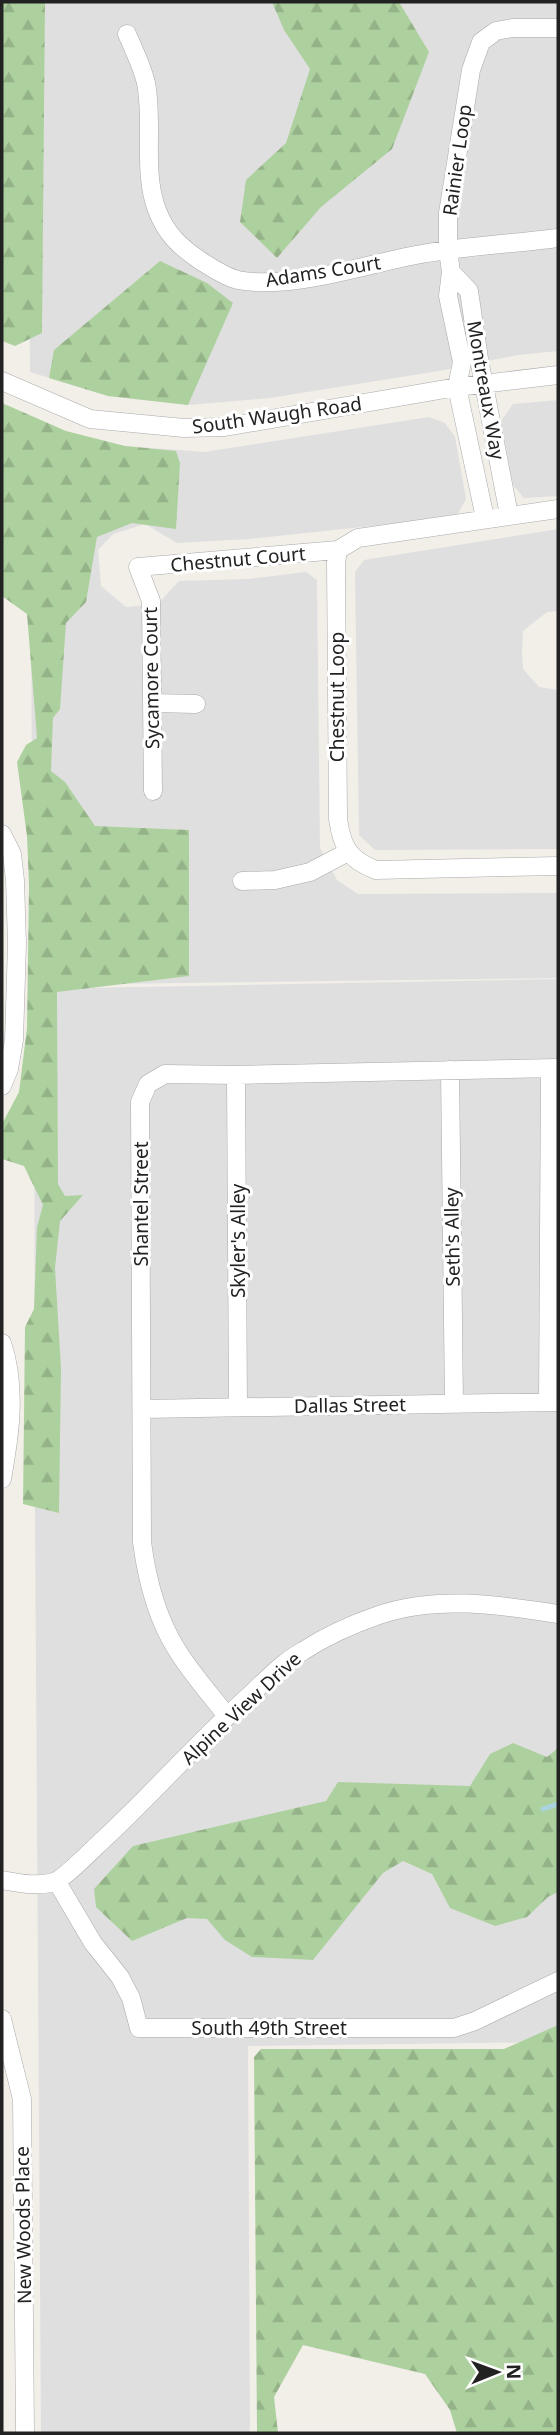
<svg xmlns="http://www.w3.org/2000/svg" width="560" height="2435" font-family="'Noto Sans',sans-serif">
	<defs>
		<pattern id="forest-firs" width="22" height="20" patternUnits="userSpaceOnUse" patternTransform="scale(1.75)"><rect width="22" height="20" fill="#add19e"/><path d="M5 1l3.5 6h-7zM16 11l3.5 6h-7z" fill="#95b388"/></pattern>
	</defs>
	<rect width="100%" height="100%" fill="#f2efe9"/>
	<path fill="#e0dfdf" d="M28,2h530v349l-40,4 -79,16 -169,27 -82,7 -80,-9 -78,-24z
		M558,400v96l-34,2 -11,-13 -12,-64 12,-17z
		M429,417l16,6 10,14 11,62 -10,18 -207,22 -72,4 -32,-19 -32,10 -15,16 3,36 25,21 32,-3 21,-23 69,-2 58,-7 11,8 3,268 17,32 21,14 200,-1v85l-525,7 -3,-562 83,22 91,7z
		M558,529v82l-11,1 -24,19 -1,21 1,17 16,18 19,3v159l-183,1 -16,-15 -4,-263 9,-12z
		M558,979v1063l-310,4 2,387h-209l-6,-918 -1,-526z"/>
	<path fill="url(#forest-firs)" d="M2,2h43l-3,331 -27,13 -13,-5z
		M272,2h127l30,50 -37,97 -71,58 -44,51 -37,-36 6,-42 40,-37 24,-74 -26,-39z
		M160,261l47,22 26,20 -45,102 -80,-9 -59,-18 5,-28z
		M2,403l64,28 59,15 51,5 4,12 -4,66 -44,-6 -35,14 -11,65 -20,21 -6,86 -7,9 -2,53 14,11 30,44 94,4v146l-132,16 1,192 7,12 18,-1 -23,26 -5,47 6,100 -2,145 -36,-9 2,-177 9,-18 3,-82 6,-22 -19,-39 -22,-7v-35l17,-32 8,-64 2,-143 -2,-49 -10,-74 9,-17 11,-7 -10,-124 -25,-18z
		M513,1743l34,14 11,-9v144l-10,5 -21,20 -32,9 -45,-18 -18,-34 -29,-13 -20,12 -70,87 -61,-3 -27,-17 -18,-21 -20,-1 -55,23 -36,-34 -2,-18 39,-43 193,-45 12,-19 132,4 20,-32z
		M558,2025v408h-101l-7,-23 -25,-36 -122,-29 -29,52 4,36h-21l-3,-376 7,-8h243z"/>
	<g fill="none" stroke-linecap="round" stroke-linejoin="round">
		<path stroke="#aad3df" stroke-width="5" d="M543,1809l15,-5"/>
		<g stroke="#a9a9a9" stroke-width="19">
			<path id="street" d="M127,34c7,16 15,32 19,49 8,41 -4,88 11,127 9,24 23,37 44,51 11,7 24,16 37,19 54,10 125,-15 178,-25 47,-9 95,-11 142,-17
				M451,272l18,19 10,68 30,156
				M2,381l88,38 94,9 41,-1 232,-40 101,-12
				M558,509l-200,29 -20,12 -2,13 2,256c4,28 11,41 38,51l182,-4
				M485,518l-28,-131 5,-25 -14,-66 3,-24 -3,-22v-37l23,-143 10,-28 15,-11 16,-3h46
				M153,703l43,1
				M153,791l-2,-190 -13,-34 200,-17
				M2,834l10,20 3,26 2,64 -3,96 -5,29 -7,17
				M242,881l33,-1 35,-8 38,-20
				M450,1070l4,334
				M236,1075l2,332
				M2,1343c15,44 8,92 0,136
				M548,1402l2,-333
				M143,1409l415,-7
				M227,1716c-17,-22 -36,-43 -50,-66 -21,-33 -30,-70 -35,-108l-2,-440 8,-18 17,-10 71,1 322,-7
				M2,1880c17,3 35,7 52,2 10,-3 42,-36 52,-45 49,-46 94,-97 144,-142 16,-15 33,-33 53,-44 23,-15 50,-27 76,-36 58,-20 121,-10 179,-1
				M57,1882l36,61 27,34 11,21 8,30h315l21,-7 83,-40
				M2,2019l20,80 3,334"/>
		</g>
		<use href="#street" stroke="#fff" stroke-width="18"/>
	</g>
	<g text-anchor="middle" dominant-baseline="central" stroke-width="6" stroke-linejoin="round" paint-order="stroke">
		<g font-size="19" fill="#222" stroke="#fff">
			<text transform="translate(457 160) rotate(-82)">Rainier Loop</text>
			<text transform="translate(323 271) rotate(-9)">Adams Court</text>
			<text transform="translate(486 390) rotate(80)">Montreaux Way</text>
			<text transform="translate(277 415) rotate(-8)">South Waugh Road</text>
			<text transform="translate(238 559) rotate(-5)">Chestnut Court</text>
			<text transform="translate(151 678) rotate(-91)">Sycamore Court</text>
			<text transform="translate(337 697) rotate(-90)">Chestnut Loop</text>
			<text transform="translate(141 1204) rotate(-90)">Shantel Street</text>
			<text transform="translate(452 1237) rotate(-91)">Seth's Alley</text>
			<text transform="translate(238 1241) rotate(-90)">Skyler's Alley</text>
			<text transform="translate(350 1405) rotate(-1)">Dallas Street</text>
			<text transform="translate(241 1708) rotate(-43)">Alpine View Drive</text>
			<text x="269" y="2028">South 49th Street</text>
			<text transform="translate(23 2225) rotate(-91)">New Woods Place</text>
		</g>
	</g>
	<rect width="560" height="2435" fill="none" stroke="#222222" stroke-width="7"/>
	<g transform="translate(497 2372) rotate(89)" stroke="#ffffff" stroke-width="5" paint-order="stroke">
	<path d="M0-5L12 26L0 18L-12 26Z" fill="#222222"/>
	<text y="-10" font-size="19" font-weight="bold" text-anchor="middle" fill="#222222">N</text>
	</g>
</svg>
